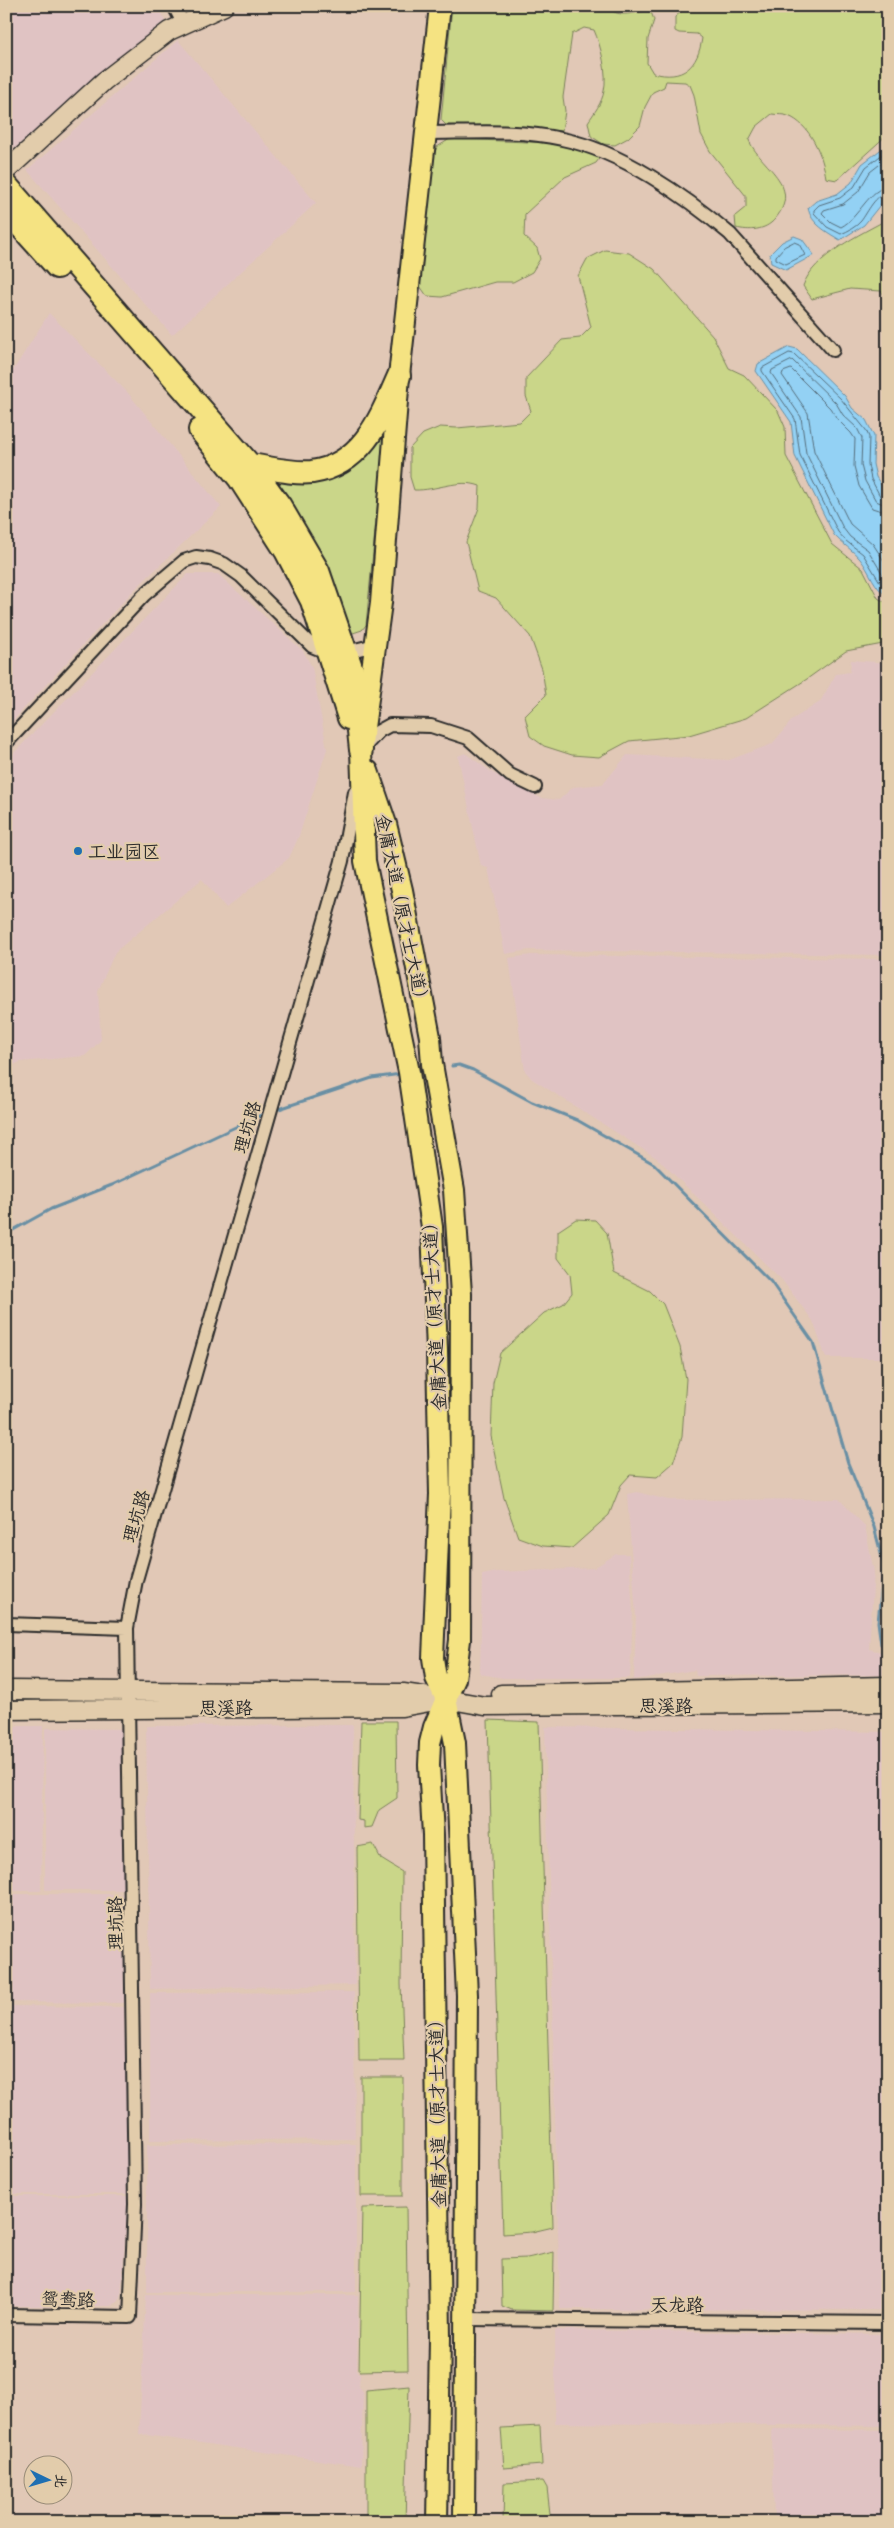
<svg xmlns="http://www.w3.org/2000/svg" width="894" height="2528" font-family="Delius,'LXGW WenKai TC',sans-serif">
	<rect width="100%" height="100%" fill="#e1c8b6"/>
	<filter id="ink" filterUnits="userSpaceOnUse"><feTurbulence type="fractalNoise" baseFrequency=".02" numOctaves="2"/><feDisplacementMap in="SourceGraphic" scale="10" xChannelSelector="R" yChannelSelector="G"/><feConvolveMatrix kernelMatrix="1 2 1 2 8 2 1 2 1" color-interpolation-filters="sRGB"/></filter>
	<g filter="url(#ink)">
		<path fill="#e0c3c3" d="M6,6h152l7,15 -156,132 -3,-3z
			M178,40l138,163 -144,132 -145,-165z
			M49,313l79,80 93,114 -89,85 -126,136v-346z
			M188,574h30l85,77 9,16 15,82 -28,87 -10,22 -63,50 -24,-29 -87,73 -17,39 3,49 -16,16 -65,6 -14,7v-308z
			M851,660l37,3v292l-359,-5 -24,4 -17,-86 -7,-2 -23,-110 7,-3 28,20 48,25 18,2 14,-13 30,-3 24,-29 102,5 43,-16 21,-25 27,-17 16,-28 14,-2z
			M531,955l357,4v399h-62l-13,-37 -31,-41 -124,-121 -126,-80 -7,-8 -16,-113z
			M637,1492l31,8 171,-1 26,27 9,46 -5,77 19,5v21l-192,1 -1,-6 -61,10 2,-63 -9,-123z
			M616,1554h13l4,57 -3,67h-127l-23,-4 2,-99 15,-3 97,-4z
			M353,1725l2,260 -205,4 -4,-263z
			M6,1726h37l-2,165h-35z
			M545,1727l343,5v578l-328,-1z
			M45,1728l81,1 -1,161h-80z
			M6,1894h117l1,109 -118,-1z
			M354,1992l1,147 -205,2v-148z
			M6,2006l118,1 5,187h-123z
			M356,2144v148h-209v-147z
			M6,2196h122l-7,102 -10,8h-105z
			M146,2295h212l-1,78 3,1 -1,12 4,6 -2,74 -222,-32z
			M555,2330l333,4v92l-333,-3z
			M772,2429l116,1v92h-114z"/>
		<path fill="#cad689" stroke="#7a805a" d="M452,6h152c20,15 27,4 47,6l3,8 -6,19 -1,24 6,10c30,8 45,-6 49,-35l-5,-4 -18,-1 -4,-2v-14l8,-7h13l7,-4h185v128l-51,46 -11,-2c-3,-22 -16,-54 -38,-62 -4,-2 -11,-1 -16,-2l-16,13 -7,13c10,26 55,45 26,79 -10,12 -26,12 -39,9l-1,-12 11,-9v-11l-36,-45 -9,-17 -7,-39 -4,-10 -5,-3 -19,-1 -2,6 -11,5 -8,15 -5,19 -12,12 -13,7 -12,-1 -12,-8 -3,-14c6,-9 14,-19 16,-31 4,-17 -3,-45 -10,-61l-10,-2 -12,6 -9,63 2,14 -3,20 -116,-6 -5,-5z
			M450,139l104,4 16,3 31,10 -5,7 -31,14 -40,37 -1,22 13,12 3,11 -8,13 -19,10h-18l-53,15 -15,-1 -7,-10 11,-126 6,-13z
			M888,219v81l-7,-9 -31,-2 -38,10 -9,-13c10,-30 58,-52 85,-67z
			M605,250l24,3 25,16 59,67 16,32 15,7 34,36 7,16 1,29 46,88 31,25 15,29 10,6v39l-42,8 -39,28 -61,39 -57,17 -60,6 -30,16 -27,-2 -28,-9 -14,-10 -5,-20 21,-21 -4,-26 -12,-33 -34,-38 -18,-7 -12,-49 13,-34 1,-22c-21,-8 -44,5 -66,4l-4,-13v-29l13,-14 17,-7 17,1 63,-6 11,-11 -5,-15v-18l36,-38 18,-2 11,-11 -13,-51 9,-17z
			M382,436l2,1 -18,188 -4,5 -12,4 -72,-144v-7c8,-6 20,-3 30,-3 38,0 52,-17 74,-44z
			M576,1219l19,1 12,13 7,40 36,18 13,13 17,43 6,32 -4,58 -9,26 -16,14 -27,-2 -9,10 -12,30 -37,33 -29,-2 -25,-9 -14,-39 -13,-62 2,-53 7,-30 44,-40 19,-9 9,-11 -2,-19 -12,-16v-27z
			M488,1720l51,2 14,505 -21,5 -29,2z
			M361,1721h35l1,77 -18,12 -7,17 -8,1v-7l-6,-1z
			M373,1844l8,15 21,13 -1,112 3,77h-45l-2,-214z
			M361,2077h42v119h-42z
			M406,2207l2,163 -49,1 3,-163z
			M554,2252l-1,59 -41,-1 -10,-4 -1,-47 26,-1z
			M409,2386l-4,136h-39v-132z
			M540,2426l2,39 -38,3 -3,-40z
			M543,2481l4,7 4,34h-48l1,-39z"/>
		<path fill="#93d1f4" stroke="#698fa4" d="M888,144v51l-24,30 -24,15c-13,-8 -29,-16 -32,-32l8,-7 21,-7 14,-11 11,-19z
			M794,236l8,3 12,16 -28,15 -15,-7 -1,-9 12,-12z
			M789,347l8,2 48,47 7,12 14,12 8,16 -1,28 3,13 12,19v100c-14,-7 -18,-25 -28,-37 -7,-9 -18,-15 -26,-24l-39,-79 -4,-34 -35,-51 2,-7z"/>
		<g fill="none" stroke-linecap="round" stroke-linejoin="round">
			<path stroke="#556d7b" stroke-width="1" d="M888,150l-22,17 -12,20 -14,11 -21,7 -5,5v3l13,14 14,7c7,-3 15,-7 20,-13 7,-9 14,-27 27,-28
				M888,158l-18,14 -12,20 -15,12 -19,6 -2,3 9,9 10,5c18,-9 28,-39 47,-40
				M794,242l5,2 6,11 -19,9 -10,-5v-3l8,-9z
				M888,500l-8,-4 -9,-17 -3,-14 1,-28 -3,-7 -25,-31 -47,-45 -5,-1 -27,15v3l33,48 5,36 38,77 8,9 17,13 20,33 5,3
				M888,506l-12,-5 -11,-20 -4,-16 1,-27 -5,-10 -14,-13 -7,-12 -44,-43 -20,10 -1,3 30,44 5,36 37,75 7,9 18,13 20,33
				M888,513l-16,-5 -13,-22 -5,-20 1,-27 -4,-6 -13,-13 -8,-12 -39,-39 -8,3 -1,3 26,38 6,38 36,73 23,20 15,23"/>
			<path stroke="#698fa4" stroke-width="3" d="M452,1066l7,-1 14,5 59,32 45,18 77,44 117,118 42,60 35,121 26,64 10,38 -6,57 3,22 7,3
				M279,1109l93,-31 29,-4
				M6,1234l45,-25 61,-24 149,-70"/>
			<g stroke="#2b2b2b" stroke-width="16">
				<path id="street" d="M174,6l9,17
					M425,133c45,0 93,-4 137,6 59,12 123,57 168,95l103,116
					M6,743l138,-148 40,-34 12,-4 14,2 14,5 17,12 71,70c23,11 39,5 63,-1
					M361,750l18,-19 11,-6 41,1 37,12 42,37 25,12
					M6,1624l121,4
					M6,2315l124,2 5,-113 -8,-576 9,-48 206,-719 13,-69
					M466,2319l422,4"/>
			</g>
			<g stroke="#2b2b2b" stroke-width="21">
				<path id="secondary" d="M6,171l98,-90 65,-50 55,-25
					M6,1690l397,3 27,4
					M501,1694l387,-8
					M6,1710l396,-3 44,-8 39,7 403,-3"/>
			</g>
			<g stroke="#2b2b2b" stroke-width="24">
				<path id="primary" d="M368,771l18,53 16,66 28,147 2,27 22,126 7,104 -1,346 -5,39 -9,20 9,44 12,252 -3,527
					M437,2522l3,-185 -7,-502 -4,-70 1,-22 4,-16 12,-28 -10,-21 -3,-20 7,-164 -3,-143 -5,-124 -23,-155 -44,-211 -4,-111 20,-147 18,-227 41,-370"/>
			</g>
			<g stroke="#2b2b2b" stroke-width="26">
				<path id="highway" d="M6,185l244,280 30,41 38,65 35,102 8,77
					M6,210l51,57
					M200,430l39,48 47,73 26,50 37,117
					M250,465c20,3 43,9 62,7 51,-7 69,-55 87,-96"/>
			</g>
			<use href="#street" stroke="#e2ccab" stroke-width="12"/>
			<use href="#secondary" stroke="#e2ccab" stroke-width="18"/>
			<use href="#primary" stroke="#f5e382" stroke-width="20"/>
			<use href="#highway" stroke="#f5e382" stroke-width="22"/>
		</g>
	</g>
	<circle fill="#1f6fb2" stroke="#e2ccab" stroke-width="2" cx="78" cy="851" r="5"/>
	<g text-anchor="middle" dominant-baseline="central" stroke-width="4.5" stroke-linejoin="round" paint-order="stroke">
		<g font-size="18" fill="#2b2b2b" stroke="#e2ccab" text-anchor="start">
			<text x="88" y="851">工业园区</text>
		</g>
		<g font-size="18" fill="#2b2b2b" stroke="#e2ccab">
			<text transform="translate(403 911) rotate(78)">金庸大道（原才士大道）</text>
			<text transform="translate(247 1127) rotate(-74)">理坑路</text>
			<text transform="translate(434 1312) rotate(-93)">金庸大道（原才士大道）</text>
			<text transform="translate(136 1516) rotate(-74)">理坑路</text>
			<text x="666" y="1705">思溪路</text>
			<text x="226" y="1707">思溪路</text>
			<text transform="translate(115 1923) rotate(-91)">理坑路</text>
			<text transform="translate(437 2109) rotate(-91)">金庸大道（原才士大道）</text>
			<text transform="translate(68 2299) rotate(1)">鸳鸯路</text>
			<text x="677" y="2304">天龙路</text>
		</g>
	</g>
	<rect width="894" height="2528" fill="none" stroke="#e2ccab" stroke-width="25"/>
	<rect x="12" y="12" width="869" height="2503" fill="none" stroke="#2b2b2b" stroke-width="2" filter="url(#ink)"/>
	<g transform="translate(48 2480) rotate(95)"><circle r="24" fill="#e2ccab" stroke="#998c78"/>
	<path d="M0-4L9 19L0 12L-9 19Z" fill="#1f6fb2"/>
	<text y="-8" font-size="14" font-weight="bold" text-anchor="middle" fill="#2b2b2b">北</text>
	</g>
</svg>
